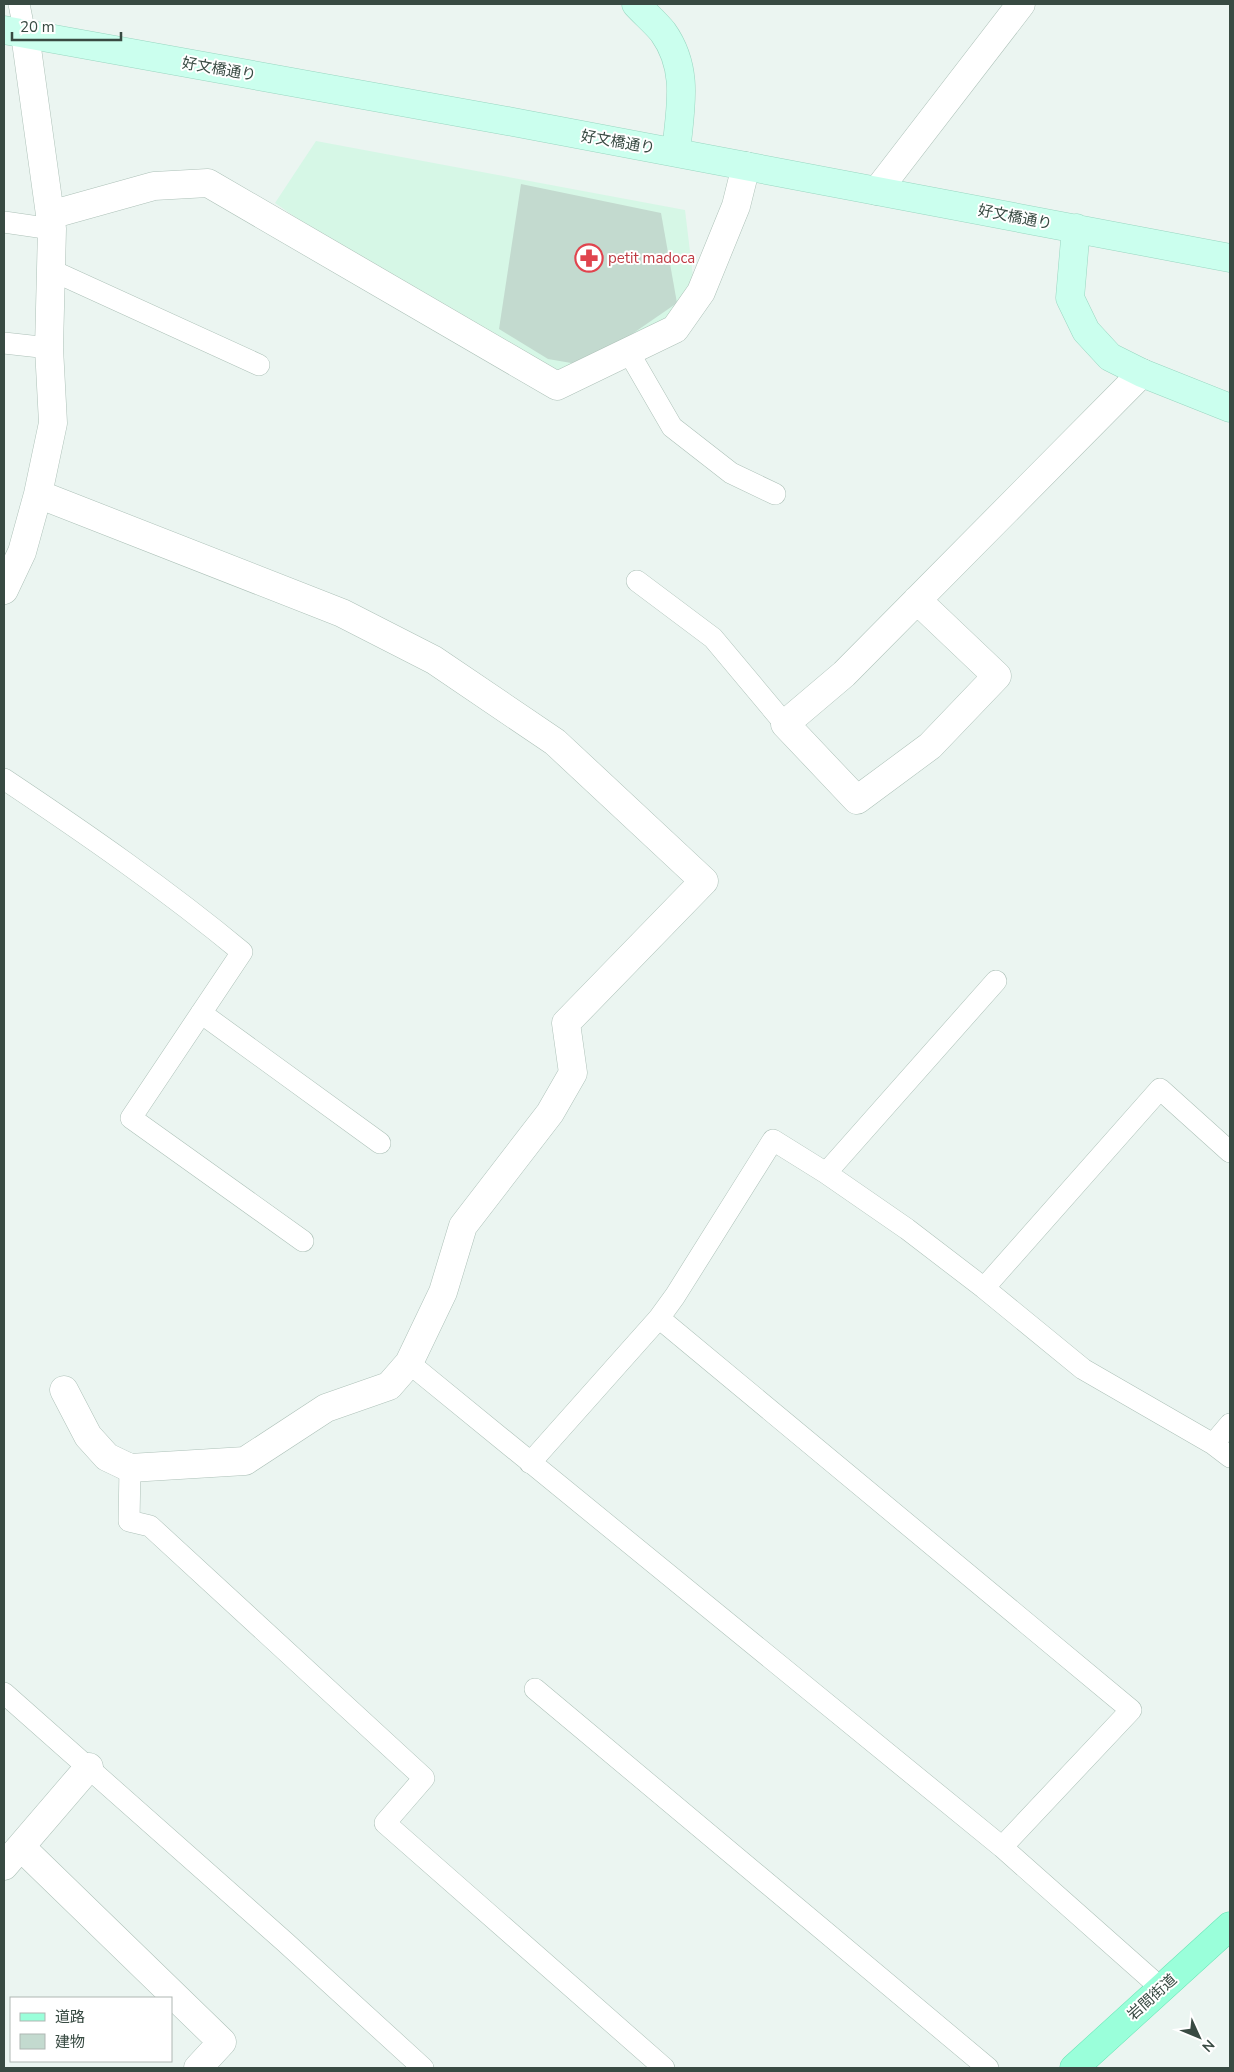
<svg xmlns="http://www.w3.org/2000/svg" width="1234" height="2072" font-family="'Nunito Sans','Noto Sans JP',sans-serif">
	<rect width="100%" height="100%" fill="#ebf5f1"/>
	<path fill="#d6f7e6" d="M316,141l369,69 10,83 -9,12 -76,51 -48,19 -201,-112 -86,-60z"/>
	<path fill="#c3dacf" d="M521,184l140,29 16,90 -71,49 -29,12 -29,-5 -49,-30z"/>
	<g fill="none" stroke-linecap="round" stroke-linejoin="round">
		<g stroke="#adc1b8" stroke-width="22">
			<path id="lane" d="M19,4l6,30
				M4,222l48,7
				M51,270l208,95
				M4,343l45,5
				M628,351l44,76 59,46 44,21
				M637,581l76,57 72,86
				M4,779c81,54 162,110 238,173l-111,166 172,123
				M201,1013l179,130
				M826,1173l170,-192
				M984,1288l176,-199 70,63
				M659,1318l472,392 -129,137
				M409,1363l593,484 159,141
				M1213,1444l17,-20
				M530,1463l129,-145 16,-22 98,-156 53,33 81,56 77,59 99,81 130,75 17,13
				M130,1468l-1,53 21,5 274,252 -39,45 279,245
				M535,1689l453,379
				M4,1693l281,249 138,126"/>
		</g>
		<g stroke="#adc1b8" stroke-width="29">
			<path id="street" d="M877,191l144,-187
				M50,215l104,-29 54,-3 349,203 118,-57 26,-37 35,-86 10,-40
				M38,494l304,119 92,47 121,82 149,139 -138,142 7,50 -23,40 -87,113 -20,66 -34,71 -20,23 -63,22 -81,53 -115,7 -23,-11 -19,-21 -24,-46
				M4,590l18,-38 16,-58 15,-71 -4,-75 3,-119 -27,-195
				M917,600l80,76 -67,70 -73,54 -72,-76 59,-50 298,-301
				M21,1847l201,195 -24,26
				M4,1866l85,-99"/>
		</g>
		<g stroke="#9ad6c1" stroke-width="29">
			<path id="secondary" d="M636,4c8,9 19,18 27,28 27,38 17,77 13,120
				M4,30l509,92 717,136
				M1076,228l-6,70 16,33 24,26 32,16 88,35"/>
		</g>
		<g stroke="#68e6b6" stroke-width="29">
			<path id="primary" d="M1074,2068l156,-142"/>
		</g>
		<use href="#lane" stroke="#fff" stroke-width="21"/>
		<use href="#street" stroke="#fff" stroke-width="28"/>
		<use href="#secondary" stroke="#cbffee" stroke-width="28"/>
		<use href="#primary" stroke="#9affda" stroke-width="28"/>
	</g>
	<defs>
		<g id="pharmacy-ring" transform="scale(1.4375)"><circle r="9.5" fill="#fff" stroke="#e0444e" stroke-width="1.5"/><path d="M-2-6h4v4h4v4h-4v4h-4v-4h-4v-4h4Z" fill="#e0444e"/></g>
	</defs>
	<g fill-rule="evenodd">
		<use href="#pharmacy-ring" x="589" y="258"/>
	</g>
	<g text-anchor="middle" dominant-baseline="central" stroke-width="4" stroke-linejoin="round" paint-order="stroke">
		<g font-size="15" fill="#384a42" stroke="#fff">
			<text transform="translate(219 69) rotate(10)">好文橋通り</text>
			<text transform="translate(618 142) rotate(10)">好文橋通り</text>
			<text transform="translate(1015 217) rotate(11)">好文橋通り</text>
			<text transform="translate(1152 1997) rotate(-42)">岩間街道</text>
		</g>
		<g font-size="15" fill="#be3a42" stroke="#fff" text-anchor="start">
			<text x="608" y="258">petit madoca</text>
		</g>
	</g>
	<rect width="1234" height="2072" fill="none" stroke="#384a42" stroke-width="10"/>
	<rect x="10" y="1997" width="162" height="65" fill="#ffffff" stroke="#afb7b3"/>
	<rect x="20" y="2013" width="25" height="8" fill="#9affda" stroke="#afb7b3"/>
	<text x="55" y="2022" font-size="15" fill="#384a42">道路</text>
	<rect x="20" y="2034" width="25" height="15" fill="#c3dacf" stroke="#afb7b3"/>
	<text x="55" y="2047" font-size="15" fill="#384a42">建物</text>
	<g transform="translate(1199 2037) rotate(134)" stroke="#ffffff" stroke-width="4" paint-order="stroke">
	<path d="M0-4L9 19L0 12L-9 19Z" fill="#384a42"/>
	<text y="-8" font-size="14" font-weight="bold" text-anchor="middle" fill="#384a42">N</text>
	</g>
	<path d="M12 32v8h109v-8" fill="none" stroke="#384a42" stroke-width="2.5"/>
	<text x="20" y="32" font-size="15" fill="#384a42" stroke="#ffffff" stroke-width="4" paint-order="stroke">20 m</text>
</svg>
